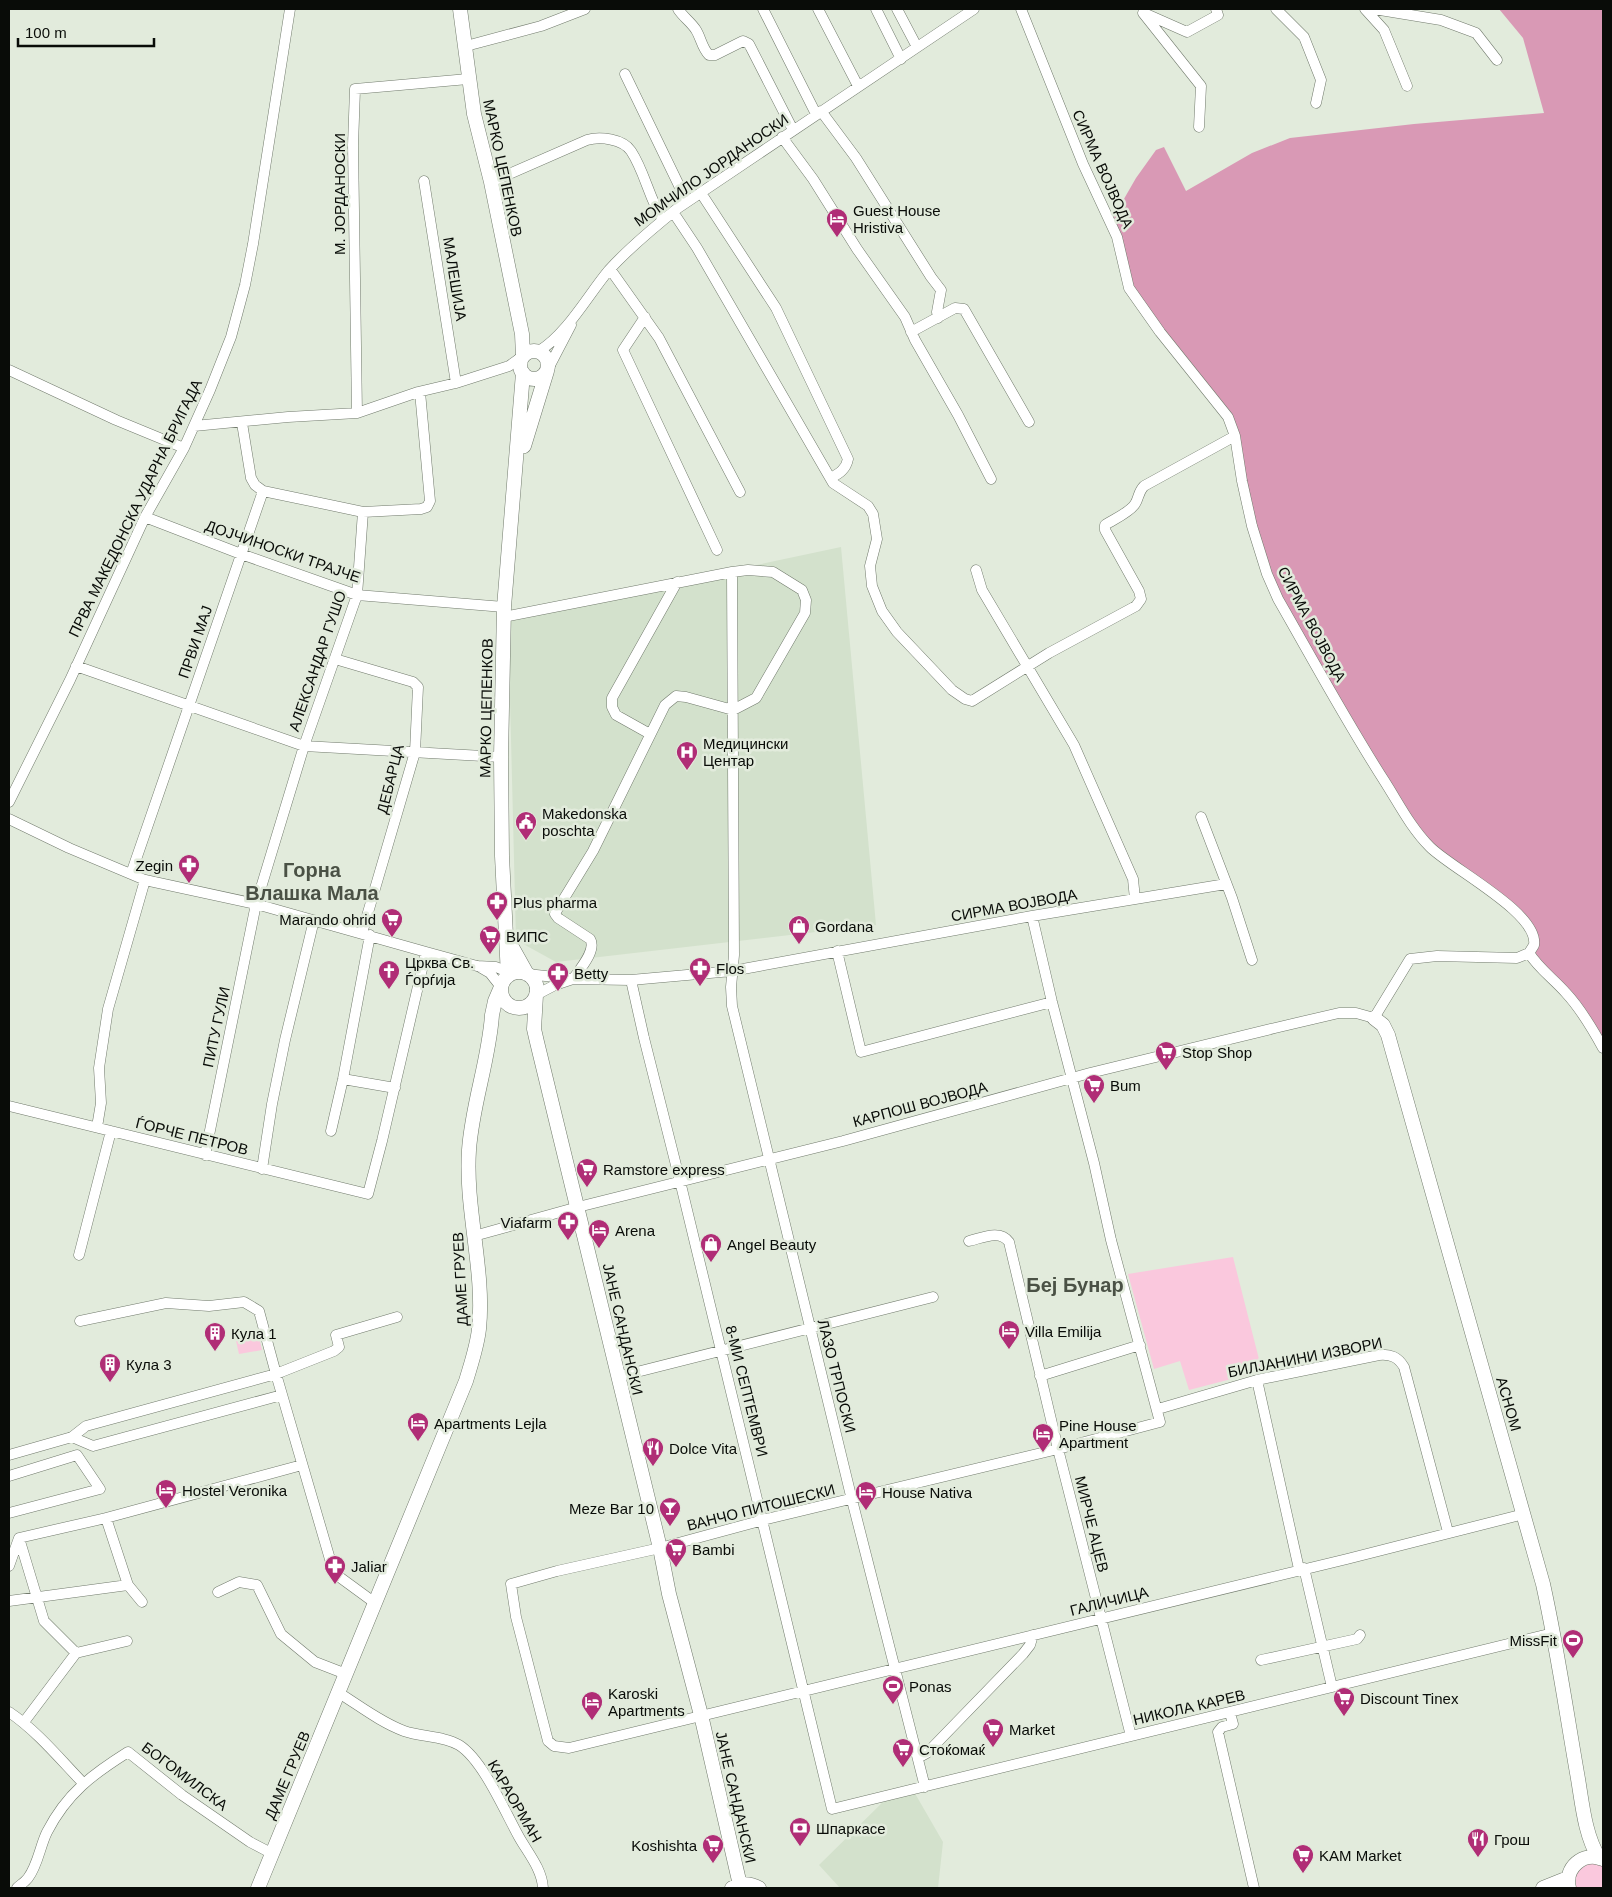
<svg xmlns="http://www.w3.org/2000/svg" width="1612" height="1897" font-family="Helvetica,sans-serif">
	<rect width="100%" height="100%" fill="#e2ebdc"/>
	<path fill="#d3e1cc" d="M841,547l35,378 -320,37 -40,-22 -8,-322z
		M913,1790l30,52 -5,46h-98l-21,-23 71,-70z"/>
	<path fill="#fac8dd" d="M1233,1257l29,114 -73,19 -9,-29 -26,8 -26,-95z
		M259,1337l3,13 -23,4 -3,-13z
		M1590,1863l13,3v22h-27c-2,-14 2,-18 14,-25z"/>
	<path fill="#d999b5" d="M1499,9h104v1039l-8,-16 -59,-68 -2,-28 -61,-58 -64,-55 -142,-249 -39,-157 -99,-129 -18,-63 6,-14 19,-33 20,-28 8,-3 22,44 66,-38 38,-15 124,-14 130,-11 -21,-75z"/>
	<g fill="none" stroke-linecap="round" stroke-linejoin="round">
		<g stroke="#717a6c" stroke-width="11">
			<path id="street" d="M678,9c5,8 13,13 18,21 5,8 6,18 13,25h6l28,-14 6,3 44,86
				M763,9l53,105
				M818,9l40,77
				M876,9l25,50
				M897,9l20,38
				M1276,9l28,28 17,43 -5,23
				M1365,9l19,21 23,56
				M1374,9l67,11 35,13 21,27
				M1143,13l58,73 -2,41
				M1144,13l43,19 31,-17 -2,-6
				M466,46l75,-20 44,-17
				M625,74l62,128
				M821,111l35,47 75,119 10,13 -4,22 1,6
				M782,137l31,42 44,70 48,68 10,23 43,75 33,64
				M424,181l32,202
				M491,182l96,-42c13,-4 36,-1 44,11 14,21 18,48 32,69
				M701,193l75,115 72,151c-2,10 -8,14 -17,19
				M673,212l24,36 136,235 35,23 5,8 4,25 -7,27 2,20 10,25 15,21 55,58 13,9 7,2 77,-48 87,-47 5,-7 -2,-8 -34,-61v-5c9,-6 24,-12 30,-21 4,-6 3,-12 9,-18l91,-50
				M610,269l49,69 81,154
				M645,317l-22,33 94,200
				M911,332l44,-24 9,1 65,113
				M539,351c28,-17 49,-56 70,-81 21,-23 44,-42 69,-62l296,-199
				M9,370l107,50 68,28
				M547,371l24,-46
				M357,413l-4,-268 2,-56 113,-10
				M194,426l94,-9 69,-4 61,-21 38,-9 53,-17 14,-10
				M263,491l100,21
				M145,517l96,37 116,41 147,12
				M976,570l6,20 92,155 59,134 2,20
				M504,617l228,-45 2,383 -3,32 1,19 120,494 73,287
				M335,659l78,23 5,5 -3,65 -53,181
				M76,666l228,80 197,11
				M650,734l-34,-19 -4,-8v-9l65,-116
				M9,802l61,-122 75,-163 39,-69 26,-58 21,-53 14,-52 8,-41 37,-235
				M1201,817l31,81 20,62
				M9,819l60,29 76,32 111,24 170,48 51,14 19,1 7,3 5,6
				M131,874l132,-383 -8,-6 -4,-7 -9,-55
				M1032,916l20,86 42,161 17,77 49,182 -102,27 -295,71 -103,28 -103,23 -46,13 5,33 32,124 6,5 15,2 778,-189 177,-45
				M837,951l24,101 191,-50
				M1529,953c10,16 25,26 37,40 15,16 26,35 37,55
				M478,966l12,7 11,14
				M527,974l46,5 58,1 101,-9 300,-55 194,-32
				M631,980l13,58 36,143 152,628 721,-176
				M536,995l19,-10 18,-6c7,-10 24,-29 17,-40l-32,-21 -3,-4 2,-4 36,-59 72,-146 11,-9 10,1 47,13 23,-12 49,-85 1,-13 -4,-10 -29,-18 -25,-2 -16,2
				M343,1079l52,9
				M9,1106l359,88 14,-53 44,-189
				M97,1127l4,-24 -2,-35 9,-59 37,-129
				M331,1131l12,-52 27,-144
				M205,1155l51,-251 48,-158 53,-151 6,-83 58,-3 6,-2 3,-6 -10,-109
				M262,1169l10,-65 13,-64 29,-120
				M474,1236l104,-29 265,-66 247,-68 185,-45 64,-15h17l18,5 36,-59 27,-3 80,2 12,-5 5,-8c5,-32 -82,-76 -104,-98 -19,-19 -31,-43 -45,-65 -38,-59 -72,-122 -107,-183l-11,-25 -15,-48 -10,-45 -7,-45 -7,-19 -68,-85 -31,-44 -12,-51 -34,-73 -62,-155
				M969,1241c13,-3 31,-12 40,1l49,207 73,287
				M79,1255l32,-124
				M80,1321l86,-18 43,3 35,-4 15,9 17,63 58,-23 5,-4 -3,-12 61,-18
				M1040,1376l100,-31
				M617,1377l316,-80
				M1257,1380l42,189
				M1158,1409l99,-29 122,-25c12,-1 19,2 25,12l44,165
				M72,1437l21,9 189,-51
				M9,1455l63,-18 14,-11 190,-52 58,199 41,30
				M9,1476l68,-21 23,34 -91,24
				M106,1518l22,67 14,17
				M19,1538l25,83 32,32
				M9,1566l10,-28 87,-20 196,-53
				M1304,1568l28,119
				M218,1592l21,-10 18,3 24,49 34,28 31,12
				M9,1601l119,-16
				M1261,1660l96,-21 3,-4
				M339,1693c21,13 41,29 65,38 17,6 40,5 55,14 24,15 46,67 60,92 9,16 23,32 24,51
				M9,1712c28,19 50,46 74,71
				M1230,1713l3,11 -11,3 -4,5 36,156
				M24,1722l52,-69 51,-12
				M918,1758l9,-5 96,-99 7,-9 3,-10
				M17,1888c3,-3 8,-6 11,-10 10,-13 12,-32 19,-46 20,-39 46,-58 81,-80l54,43 68,47 21,11"/>
		</g>
		<g stroke="#717a6c" stroke-width="15">
			<path id="secondary" d="M460,9l14,105 17,68 31,152 1,22
				M520 365a14 14 0 1 1 28 0a14 14 0 1 1-28 0Z
				M524,446l23,-75
				M508,940l19,34
				M501 990a18 18 0 1 1 36 0a18 18 0 1 1-36 0Z
				M508,976l-6,-120 -1,-99 3,-150 19,-234
				M536,995l-2,34 3,13 123,506 9,46 32,121 39,170
				M1374,1018l9,7 5,10 155,549c14,63 23,126 34,189 5,27 7,61 22,85
				M258,1888l208,-507c5,-17 11,-34 13,-52 6,-59 -14,-119 -10,-179 3,-45 20,-90 23,-135l3,-14 6,-14
				M732,1888c9,-5 18,-5 27,0
				M1543,1888l25,-10
				M1569,1888c-5,-20 14,-37 34,-29"/>
		</g>
		<use href="#street" stroke="#fff" stroke-width="10"/>
		<use href="#secondary" stroke="#fff" stroke-width="14"/>
	</g>
	<defs>
		<g id="hotel-pin" transform="scale(1.125)"><path d="M0 17L-7.5 6A9.5 9.5 0 1 1 7.5 6Z" fill="#b02d76" stroke="#e2ebdc"/><path d="M-6-4.5h1.5V1H6V5H4.5V3h-9V5H-6ZM-4 0a1.8 1.8 0 1 1 3.6 0ZM.5 0V-2.5h3Q6-2.5 6 0Z" fill="#fff"/></g>
		<g id="hospital-pin" transform="scale(1.125)"><path d="M0 17L-7.5 6A9.5 9.5 0 1 1 7.5 6Z" fill="#b02d76" stroke="#e2ebdc"/><path d="M-5-5h3v3.5h4V-5h3V5h-3V1.5h-4V5h-3Z" fill="#fff"/></g>
		<g id="civic-pin" transform="scale(1.125)"><path d="M0 17L-7.5 6A9.5 9.5 0 1 1 7.5 6Z" fill="#b02d76" stroke="#e2ebdc"/><path d="M-.6-6.5H3V-4.5H.6V-3L4-1V1h2V6H-6V1h2V-1L-.6-3ZM-1.2 2.5V6h2.4V2.5Z" fill="#fff"/></g>
		<g id="pharmacy-pin" transform="scale(1.125)"><path d="M0 17L-7.5 6A9.5 9.5 0 1 1 7.5 6Z" fill="#b02d76" stroke="#e2ebdc"/><path d="M-2-6h4v4h4v4h-4v4h-4v-4h-4v-4h4Z" fill="#fff"/></g>
		<g id="supermarket-pin" transform="scale(1.125)"><path d="M0 17L-7.5 6A9.5 9.5 0 1 1 7.5 6Z" fill="#b02d76" stroke="#e2ebdc"/><path d="M-6-5.5h2.5l.6 2H6L4.5 2H-2.5L-4.4-4H-6ZM-1.5 3.2a1.3 1.3 0 1 0 .1 0ZM3 3.2a1.3 1.3 0 1 0 .1 0Z" fill="#fff"/></g>
		<g id="shop-pin" transform="scale(1.125)"><path d="M0 17L-7.5 6A9.5 9.5 0 1 1 7.5 6Z" fill="#b02d76" stroke="#e2ebdc"/><path d="M-5-2.5h2.3a2.7 3.5 0 0 1 5.4 0H5L5.5 6h-11ZM-1.5-2.5h3a1.5 2.3 0 0 0-3 0Z" fill="#fff"/></g>
		<g id="church-pin" transform="scale(1.125)"><path d="M0 17L-7.5 6A9.5 9.5 0 1 1 7.5 6Z" fill="#b02d76" stroke="#e2ebdc"/><path d="M-1.2-6h2.4v3.5h3.3v2.4h-3.3V6h-2.4V-.1h-3.3v-2.4h3.3Z" fill="#fff"/></g>
		<g id="building-pin" transform="scale(1.125)"><path d="M0 17L-7.5 6A9.5 9.5 0 1 1 7.5 6Z" fill="#b02d76" stroke="#e2ebdc"/><path d="M-4-6H4V6H1V3H-1V6H-4ZM-2.5-4.3h1.7v1.8h-1.7ZM.8-4.3h1.7v1.8H.8ZM-2.5-1h1.7V.8h-1.7ZM.8-1h1.7V.8H.8Z" fill="#fff"/></g>
		<g id="restaurant-pin" transform="scale(1.125)"><path d="M0 17L-7.5 6A9.5 9.5 0 1 1 7.5 6Z" fill="#b02d76" stroke="#e2ebdc"/><path d="M-5-6h1v4h1v-4h1v4h1v-4h1v5L-1.5 .5V6h-2V.5L-5-1ZM5-6V6H3V1.5H1.5Q1.5-4 5-6Z" fill="#fff"/></g>
		<g id="bar-pin" transform="scale(1.125)"><path d="M0 17L-7.5 6A9.5 9.5 0 1 1 7.5 6Z" fill="#b02d76" stroke="#e2ebdc"/><path d="M-6-5H6L.8 .8V4.5H3.5V6h-7V4.5H-.8V.8Z" fill="#fff"/></g>
		<g id="stadium-pin" transform="scale(1.125)"><path d="M0 17L-7.5 6A9.5 9.5 0 1 1 7.5 6Z" fill="#b02d76" stroke="#e2ebdc"/><path d="M0-5a6.5 5 0 1 0 0 10a6.5 5 0 1 0 0-10ZM-3.5-1.8h7v3.6h-7Z" fill="#fff"/></g>
		<g id="bank-pin" transform="scale(1.125)"><path d="M0 17L-7.5 6A9.5 9.5 0 1 1 7.5 6Z" fill="#b02d76" stroke="#e2ebdc"/><path d="M-6-4H6V4H-6ZM0-2.3a2.3 2.3 0 1 0 0 4.6a2.3 2.3 0 1 0 0-4.6Z" fill="#fff"/></g>
	</defs>
	<g fill-rule="evenodd">
		<use href="#hotel-pin" x="837" y="219"/>
		<use href="#hospital-pin" x="687" y="752"/>
		<use href="#civic-pin" x="526" y="822"/>
		<use href="#pharmacy-pin" x="189" y="865"/>
		<use href="#pharmacy-pin" x="497" y="902"/>
		<use href="#supermarket-pin" x="392" y="919"/>
		<use href="#shop-pin" x="799" y="926"/>
		<use href="#supermarket-pin" x="490" y="936"/>
		<use href="#pharmacy-pin" x="700" y="968"/>
		<use href="#church-pin" x="389" y="971"/>
		<use href="#pharmacy-pin" x="558" y="973"/>
		<use href="#supermarket-pin" x="1166" y="1052"/>
		<use href="#supermarket-pin" x="1094" y="1085"/>
		<use href="#supermarket-pin" x="587" y="1169"/>
		<use href="#pharmacy-pin" x="568" y="1222"/>
		<use href="#hotel-pin" x="599" y="1230"/>
		<use href="#shop-pin" x="711" y="1244"/>
		<use href="#hotel-pin" x="1009" y="1331"/>
		<use href="#building-pin" x="215" y="1333"/>
		<use href="#building-pin" x="110" y="1364"/>
		<use href="#hotel-pin" x="418" y="1423"/>
		<use href="#hotel-pin" x="1043" y="1434"/>
		<use href="#restaurant-pin" x="653" y="1448"/>
		<use href="#hotel-pin" x="166" y="1490"/>
		<use href="#hotel-pin" x="866" y="1492"/>
		<use href="#bar-pin" x="670" y="1508"/>
		<use href="#supermarket-pin" x="676" y="1549"/>
		<use href="#pharmacy-pin" x="335" y="1566"/>
		<use href="#stadium-pin" x="1573" y="1640"/>
		<use href="#stadium-pin" x="893" y="1686"/>
		<use href="#supermarket-pin" x="1344" y="1698"/>
		<use href="#hotel-pin" x="592" y="1702"/>
		<use href="#supermarket-pin" x="993" y="1729"/>
		<use href="#supermarket-pin" x="903" y="1749"/>
		<use href="#bank-pin" x="800" y="1828"/>
		<use href="#restaurant-pin" x="1478" y="1839"/>
		<use href="#supermarket-pin" x="713" y="1845"/>
		<use href="#supermarket-pin" x="1303" y="1855"/>
	</g>
	<g text-anchor="middle" dominant-baseline="central" stroke-width="5" stroke-linejoin="round" paint-order="stroke">
		<g font-size="15" fill="#090c08" stroke="#e2ebdc">
			<text transform="translate(503 168) rotate(78)">МАРКО ЦЕПЕНКОВ</text>
			<text transform="translate(1103 169) rotate(66)">СИРМА ВОЈВОДА</text>
			<text transform="translate(711 170) rotate(-35)">МОМЧИЛО ЈОРДАНОСКИ</text>
			<text transform="translate(339 194) rotate(-90)">М. ЈОРДАНОСКИ</text>
			<text transform="translate(455 279) rotate(81)">МАЛЕШИЈА</text>
			<text transform="translate(135 508) rotate(-64)">ПРВА МАКЕДОНСКА УДАРНА БРИГАДА</text>
			<text transform="translate(283 551) rotate(19)">ДОЈЧИНОСКИ ТРАЈЧЕ</text>
			<text transform="translate(1312 624) rotate(62)">СИРМА ВОЈВОДА</text>
			<text transform="translate(195 642) rotate(-71)">ПРВИ МАЈ</text>
			<text transform="translate(317 661) rotate(-71)">АЛЕКСАНДАР ГУШО</text>
			<text transform="translate(486 708) rotate(-89)">МАРКО ЦЕПЕНКОВ</text>
			<text transform="translate(390 779) rotate(-76)">ДЕБАРЦА</text>
			<text transform="translate(1014 905) rotate(-10)">СИРМА ВОЈВОДА</text>
			<text transform="translate(216 1027) rotate(-78)">ПИТУ ГУЛИ</text>
			<text transform="translate(920 1104) rotate(-15)">КАРПОШ ВОЈВОДА</text>
			<text transform="translate(192 1136) rotate(14)">ЃОРЧЕ ПЕТРОВ</text>
			<text transform="translate(460 1279) rotate(-93)">ДАМЕ ГРУЕВ</text>
			<text transform="translate(623 1329) rotate(77)">ЈАНЕ САНДАНСКИ</text>
			<text transform="translate(1305 1357) rotate(-11)">БИЛЈАНИНИ ИЗВОРИ</text>
			<text transform="translate(837 1376) rotate(76)">ЛАЗО ТРПОСКИ</text>
			<text transform="translate(747 1391) rotate(76)">8-МИ СЕПТЕМВРИ</text>
			<text transform="translate(1509 1404) rotate(74)">АСНОМ</text>
			<text transform="translate(761 1507) rotate(-14)">ВАНЧО ПИТОШЕСКИ</text>
			<text transform="translate(1092 1524) rotate(76)">МИРЧЕ АЦЕВ</text>
			<text transform="translate(1109 1601) rotate(-14)">ГАЛИЧИЦА</text>
			<text transform="translate(1189 1707) rotate(-13)">НИКОЛА КАРЕВ</text>
			<text transform="translate(287 1775) rotate(-67)">ДАМЕ ГРУЕВ</text>
			<text transform="translate(185 1776) rotate(37)">БОГОМИЛСКА</text>
			<text transform="translate(736 1797) rotate(77)">ЈАНЕ САНДАНСКИ</text>
			<text transform="translate(515 1801) rotate(60)">КАРАОРМАН</text>
		</g>
		<g font-size="15" fill="#090c08" stroke="#e2ebdc" text-anchor="start">
			<text x="853" y="210">Guest House<tspan x="853" dy="17">Hristiva</tspan></text>
			<text x="703" y="743">Медицински<tspan x="703" dy="17">Центар</tspan></text>
			<text x="542" y="813">Makedonska<tspan x="542" dy="17">poschta</tspan></text>
			<text x="173" y="865" text-anchor="end">Zegin</text>
			<text x="513" y="902">Plus pharma</text>
			<text x="376" y="919" text-anchor="end">Marando ohrid</text>
			<text x="815" y="926">Gordana</text>
			<text x="506" y="936">ВИПС</text>
			<text x="405" y="962">Црква Св.<tspan x="405" dy="17">Ѓoрѓијa</tspan></text>
			<text x="716" y="968">Flos</text>
			<text x="574" y="973">Betty</text>
			<text x="1182" y="1052">Stop Shop</text>
			<text x="1110" y="1085">Bum</text>
			<text x="603" y="1169">Ramstore express</text>
			<text x="552" y="1222" text-anchor="end">Viafarm</text>
			<text x="615" y="1230">Arena</text>
			<text x="727" y="1244">Angel Beauty</text>
			<text x="1025" y="1331">Villa Emilija</text>
			<text x="231" y="1333">Кула 1</text>
			<text x="126" y="1364">Кула 3</text>
			<text x="434" y="1423">Apartments Lejla</text>
			<text x="1059" y="1425">Pine House<tspan x="1059" dy="17">Apartment</tspan></text>
			<text x="669" y="1448">Dolce Vita</text>
			<text x="182" y="1490">Hostel Veronika</text>
			<text x="882" y="1492">House Nativa</text>
			<text x="654" y="1508" text-anchor="end">Meze Bar 10</text>
			<text x="692" y="1549">Bambi</text>
			<text x="351" y="1566">Jaliar</text>
			<text x="1557" y="1640" text-anchor="end">MissFit</text>
			<text x="909" y="1686">Ponas</text>
			<text x="608" y="1693">Karoski<tspan x="608" dy="17">Apartments</tspan></text>
			<text x="1360" y="1698">Discount Tinex</text>
			<text x="1009" y="1729">Market</text>
			<text x="919" y="1749">Стоќомаќ</text>
			<text x="816" y="1828">Шпаркасе</text>
			<text x="1494" y="1839">Грош</text>
			<text x="697" y="1845" text-anchor="end">Koshishta</text>
			<text x="1319" y="1855">KAM Market</text>
		</g>
		<g font-size="20" font-weight="bold" fill="#4a5145" stroke="#e2ebdc">
			<text x="312" y="870">Горна<tspan x="312" dy="23">Влашка Мала</tspan></text>
			<text x="1075" y="1285">Беј Бунар</text>
		</g>
	</g>
	<rect width="1612" height="1897" fill="none" stroke="#090c08" stroke-width="20"/>
	<path d="M18 38v8h136v-8" fill="none" stroke="#090c08" stroke-width="2.5"/>
	<text x="25" y="38" font-size="15" fill="#090c08" stroke="#e2ebdc" stroke-width="4" paint-order="stroke">100 m</text>
</svg>
